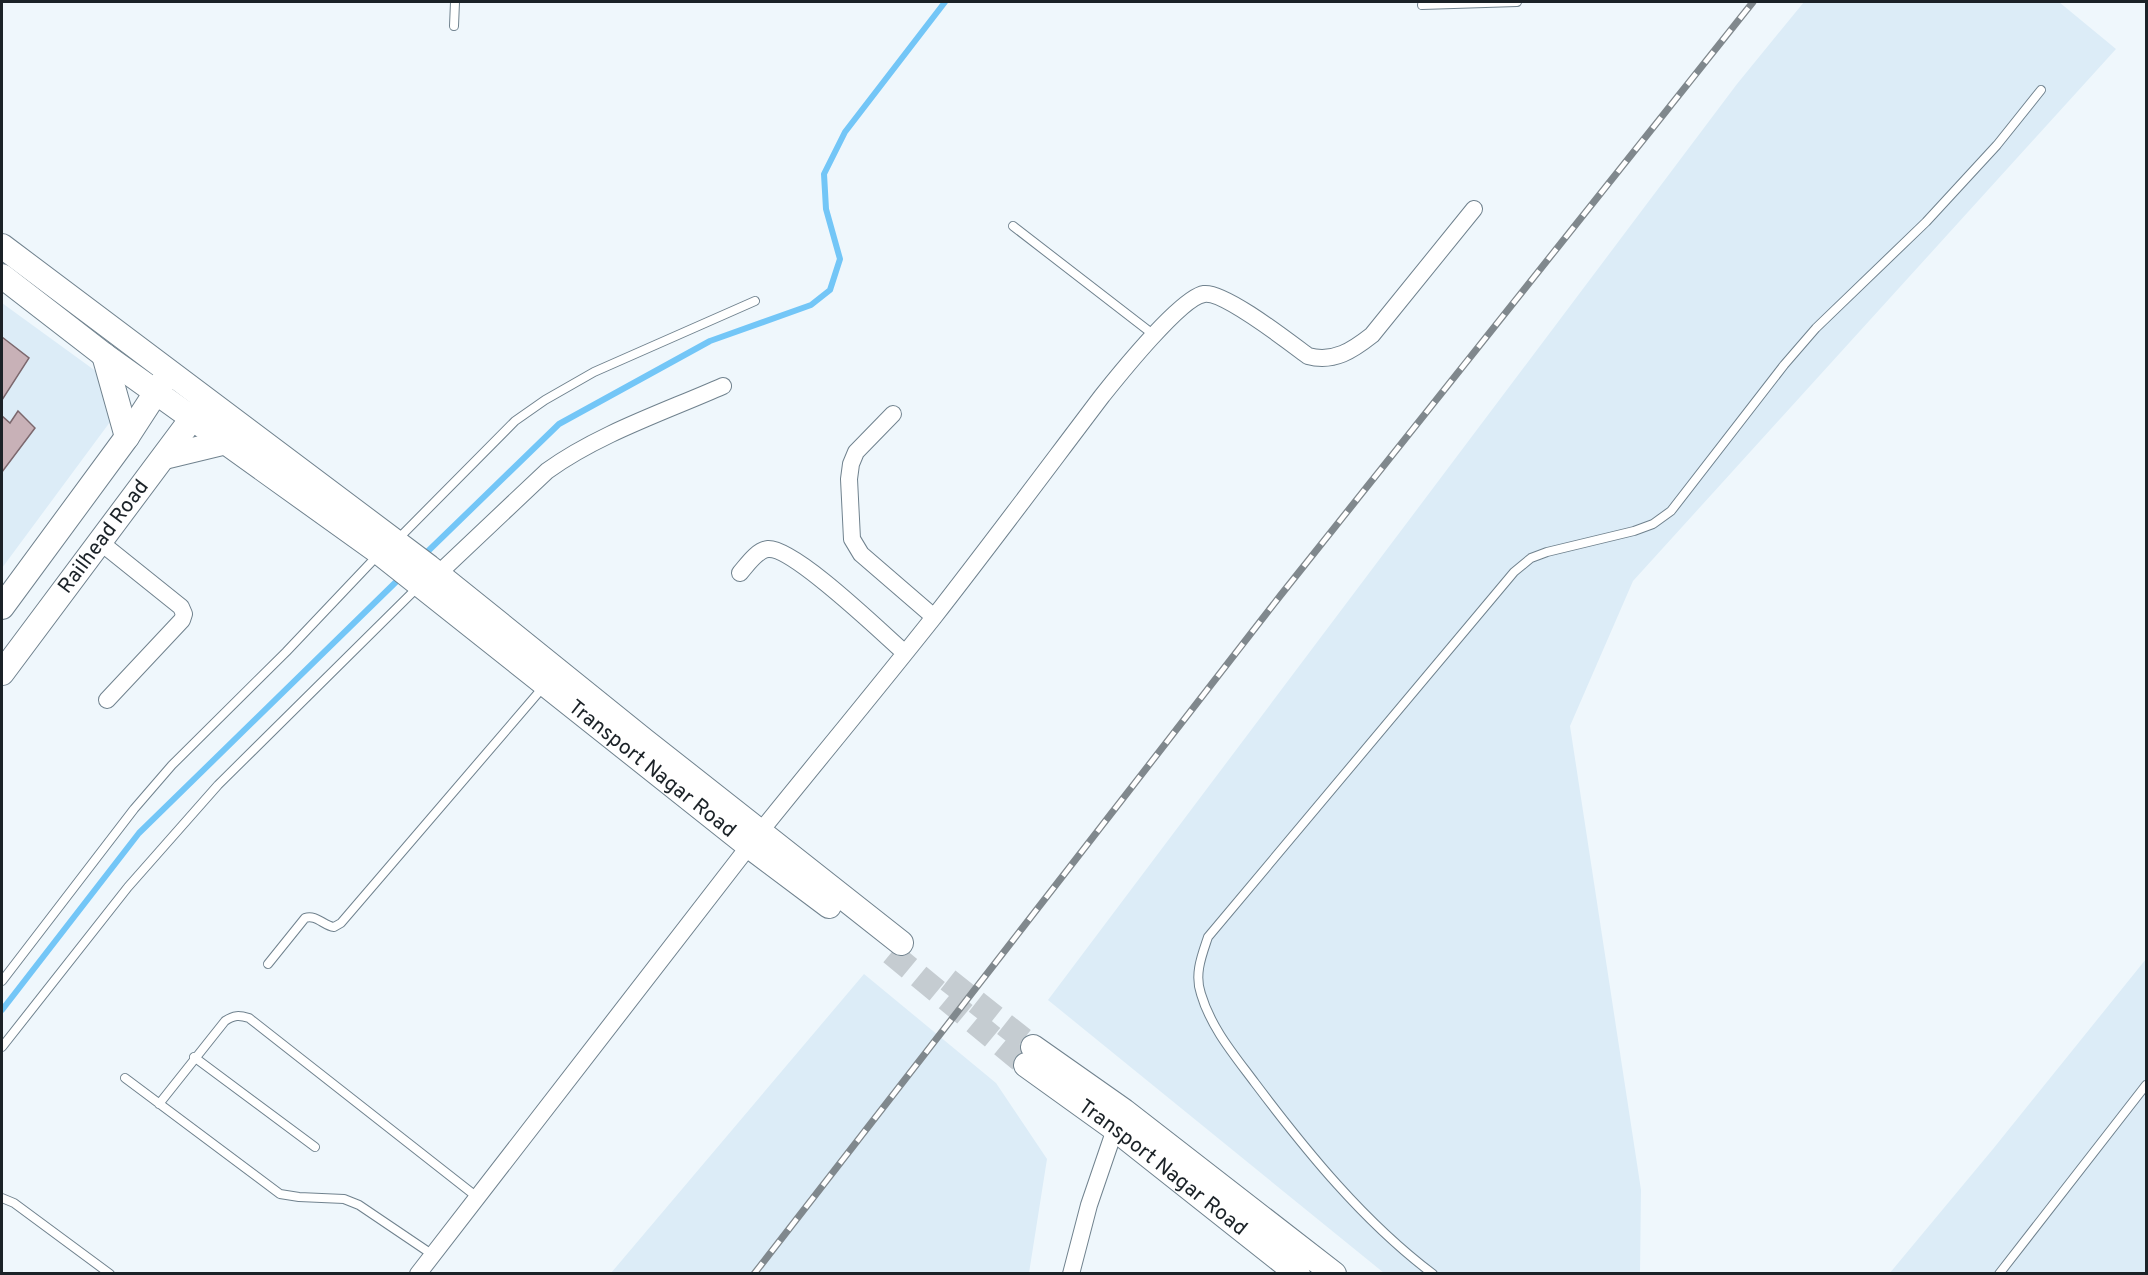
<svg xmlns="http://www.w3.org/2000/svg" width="2148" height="1275" font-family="Overpass,sans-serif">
	<rect width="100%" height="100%" fill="#eff7fc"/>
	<path fill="#dcecf7" d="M1804,2h255l57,47 -483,532 -63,145 71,464 -1,83h-256l-336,-273 689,-916z
		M2,303l95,69 13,50 -108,146z
		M2146,959v314l-257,1 104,-125z
		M864,974l132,109 51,76 -18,114h-418z"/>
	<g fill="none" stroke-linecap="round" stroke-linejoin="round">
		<path stroke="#73c6f7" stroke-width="6" d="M424,555l135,-131 151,-83 101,-36 19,-15 10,-31 -14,-50 -2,-35 21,-42 100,-130
			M2,1010l137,-177 262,-256"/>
	</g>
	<path fill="#c8b1b7" stroke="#7c686e" stroke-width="1.5" d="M2,337l27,21 -27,42z
		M18,411l17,17 -33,44v-56l8,7z"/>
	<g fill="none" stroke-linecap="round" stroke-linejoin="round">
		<path stroke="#c5ccd1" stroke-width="24" stroke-dasharray="24 12" stroke-linecap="butt" d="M891,953l135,112
			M948,980l85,67"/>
		<g stroke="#70828e" stroke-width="10">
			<path id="service" d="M1422,5l95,-3
				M454,26l1,-24
				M1013,226l141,109
				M396,541l119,-120 30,-21 49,-28 161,-71
				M268,964l37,-46c11,-4 19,8 29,9l7,-4 204,-238
				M2,981l132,-172 38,-44 114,-113 92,-97
				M2,1047l126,-160 90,-102 201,-199
				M194,1057l121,90
				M125,1078l155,116 19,3 45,2 15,6 74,50
				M159,1104l66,-83c9,-6 14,-6 24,-3l228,179
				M2,1198l12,5 96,71
				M1433,1274c-69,-52 -126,-122 -178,-191 -20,-27 -44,-55 -54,-89 -7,-20 1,-39 7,-57l306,-365 17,-14 16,-6 87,-21 19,-7 18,-13 113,-146 32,-37 110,-106 71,-77 44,-55
				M1999,1274l147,-189"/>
		</g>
		<g stroke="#70828e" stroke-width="18">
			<path id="minor" d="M893,414l-37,38 -5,12 -2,15 3,60 9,15 73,63
				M100,542l81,65 3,7 -2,6 -75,80
				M740,573c7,-8 17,-23 28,-24 26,-2 114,84 137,104
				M438,574l109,-103c51,-37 117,-59 176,-85
				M760,832c58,-72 117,-143 174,-215 57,-73 112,-147 168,-221 16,-20 79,-99 102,-102 20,-3 85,48 104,62 26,7 45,-6 64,-21l102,-126
				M418,1274l331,-428
				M1071,1274l18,-69 26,-76 4,-9"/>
		</g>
		<g stroke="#70828e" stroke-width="26">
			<g id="secondary">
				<path d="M2,246l427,321 216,174 256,202"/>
				<path id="s1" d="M2,276l102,79 276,198 369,293 80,60"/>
				<path d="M104,355l23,82"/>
				<path d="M164,457l62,-15"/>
				<path d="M2,607l125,-170 37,-57"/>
				<path id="s2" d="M2,673l200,-268"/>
				<path d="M1033,1047l91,64 210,163"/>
				<path id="s3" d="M1026,1065l89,64 183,145"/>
			</g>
		</g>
		<use href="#service" stroke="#fff" stroke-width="8"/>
		<use href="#minor" stroke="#fff" stroke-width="16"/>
		<use href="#secondary" stroke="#fff" stroke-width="24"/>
		<g stroke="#80888d" stroke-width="7">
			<path id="rail" d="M754,1274l526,-678 473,-594"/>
		</g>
		<use href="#rail" stroke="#fff" stroke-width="4.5" stroke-dasharray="14" stroke-linecap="butt"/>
	</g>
	<g text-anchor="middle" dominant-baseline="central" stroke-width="4.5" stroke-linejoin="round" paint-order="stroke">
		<g font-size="21" fill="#1b2227" stroke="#fff">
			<text stroke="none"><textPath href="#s2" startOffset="170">Railhead Road</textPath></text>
			<text stroke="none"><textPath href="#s1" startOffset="816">Transport Nagar Road</textPath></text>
			<text stroke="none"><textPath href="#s3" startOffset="171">Transport Nagar Road</textPath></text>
		</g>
	</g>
	<rect width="2148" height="1275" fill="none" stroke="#1b2227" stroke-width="6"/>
</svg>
